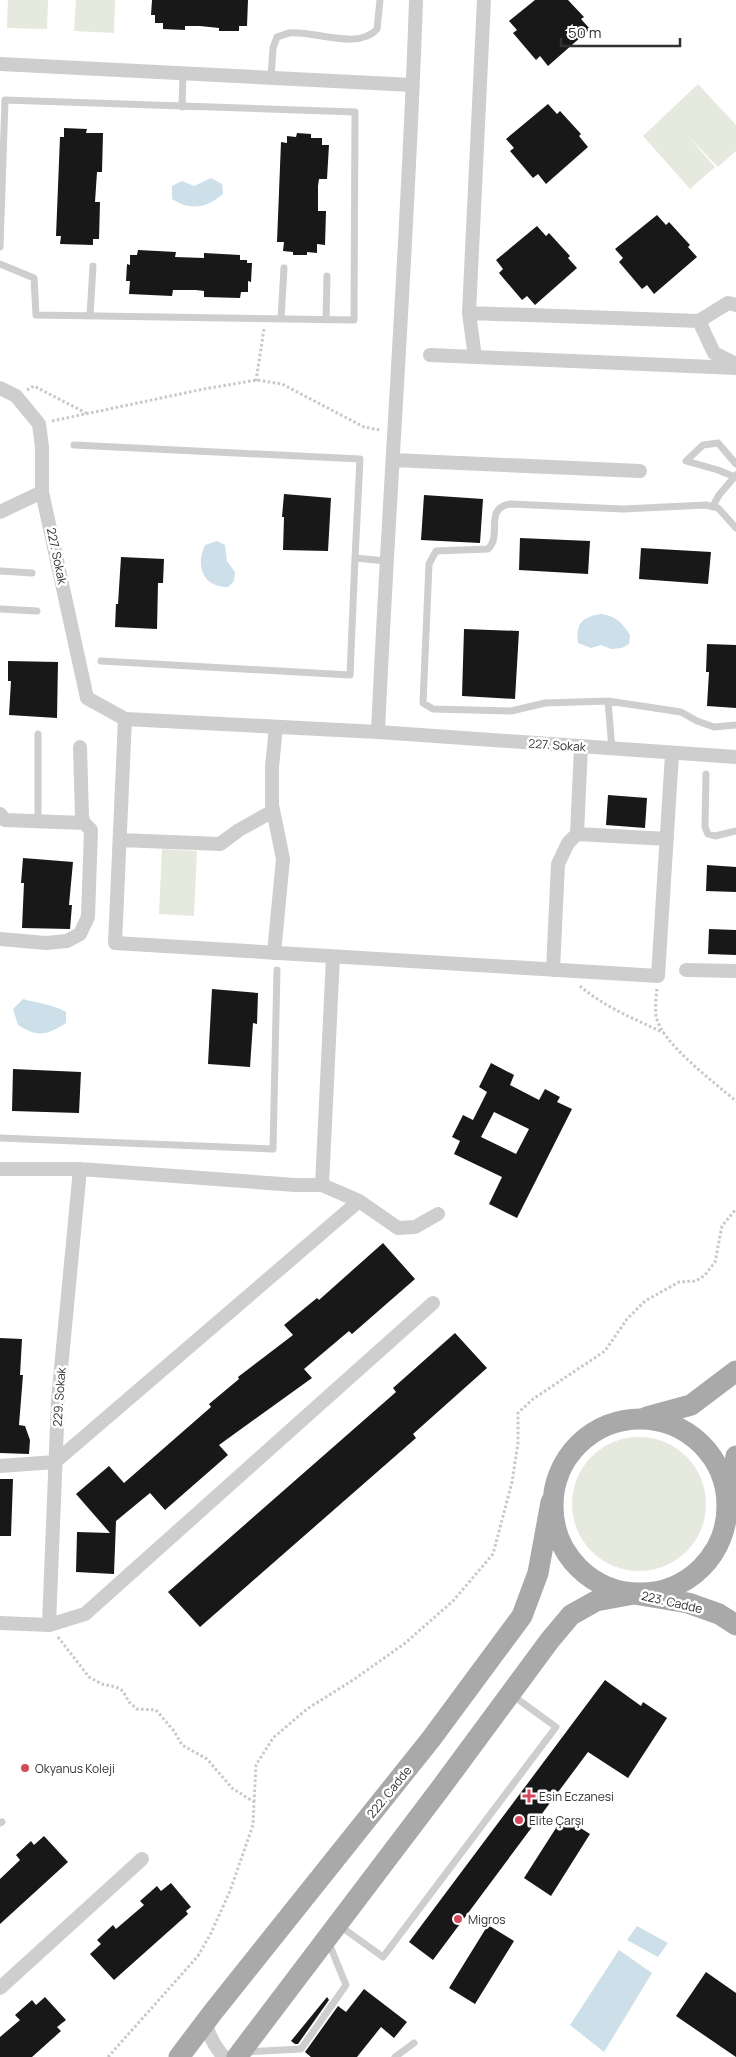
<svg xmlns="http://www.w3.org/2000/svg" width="736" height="2057" font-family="Manrope,sans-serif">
	<rect width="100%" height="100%" fill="#fff"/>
	<path fill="#e5e9de" d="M8,0h40l-1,29 -40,-1z
		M76,0h39l-1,33 -40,-2z
		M698,84l38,41v26l-18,16 -32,-33 29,33 -25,22 -47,-53z
		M162,849l35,2 -3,65 -35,-2z
		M572 1504a67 67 0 1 1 134 0a67 67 0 1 1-134 0Z"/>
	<path fill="#cddfe8" d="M211,178l11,6 1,10c-16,14 -33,17 -51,5v-13l10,-5 12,5z
		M217,541l8,4 2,16 8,11 -1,9 -6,6c-25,0 -33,-21 -23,-42z
		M600,614c15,1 22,8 30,21l-1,9 -7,4 -11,1 -10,-4 -10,3 -13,-5c-2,-20 3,-25 22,-29z
		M23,999c15,4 31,6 43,13v11c-19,12 -28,15 -48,2l-5,-16z
		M637,1926l31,17 -10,14 -31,-17z
		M619,1950l33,23 -48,79 -34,-27z"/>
	<path fill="#181818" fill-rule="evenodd" d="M152,0h96l-1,26h-8v5h-20v-3l-19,-2h-15v4l-22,-1v-6h-8v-8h-4z
		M535,0h33l16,17 -3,2 9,10 -42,37 -8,-10 -4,4 -23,-27 4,-3 -8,-9z
		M548,104l9,10 3,-3 21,23 -2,2 9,11 -42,37 -8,-10 -5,4 -23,-27 4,-3 -8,-9z
		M64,128l23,1 -1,4h17l-1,39h-5l-2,30h5l-1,37h-6v6l-33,-1 1,-8h-5l4,-99h4z
		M297,133l14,1v4h11v7h7l-2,34h-8l-1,7v25h8l-1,34 -8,-1v9l-10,-1v3h-14v-3l-10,-1 1,-9h-7l4,-100 6,1v-7l9,1z
		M657,215l9,10 3,-3 21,23 -2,2 9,10 -43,37 -7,-9 -5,4 -23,-27 4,-4 -8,-9z
		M537,226l9,10 3,-3 21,23 -2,2 9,10 -42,37 -8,-9 -5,4 -23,-27 4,-4 -7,-9z
		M138,250l38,2 -1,5 29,1v-5l36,2v5h7v3h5l-1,19 -3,-1v11h-7l-1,6 -36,-1v-6l-8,-1h-23l-1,6 -43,-2 1,-13h-4l1,-17 3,1v-10h7z
		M284,494l47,4 -3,53 -45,-1 1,-33h-2z
		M424,495l59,4 -3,44 -59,-3z
		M520,538l70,3 -2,33 -69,-4z
		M641,548l70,4 -3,32 -69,-5z
		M121,557l43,2 -1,24h-5l-1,46 -42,-2 1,-23h2z
		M464,629l55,2 -4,68 -53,-3z
		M707,644l29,1v63l-29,-2 2,-34h-3z
		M8,661l50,1 -1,56 -48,-3 2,-34h-3z
		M608,795l39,3 -2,30 -39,-3z
		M23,858l50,4 -4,43h3l-2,24 -48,-1 2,-45h-3z
		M707,865l29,2v25l-30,-1z
		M709,929l27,1v25l-28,-1z
		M212,989l46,4 -1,31 -4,-1 -3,44 -42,-3z
		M491,1063l23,12 -4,10 29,15 6,-11 15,8 -3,5 15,7 -55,109 -28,-14 13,-27 -48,-23 6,-13 -8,-4 11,-22 10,5 14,-28 -8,-5zM494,1112l35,17 -13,25 -35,-17z
		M13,1069l68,3 -2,41 -67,-2z
		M383,1243l32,36 -63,55 -3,-3 -45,38 8,9 -93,67 9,10 -63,55 -15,-17 -34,28 -2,53 -38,-2 1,-40 33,1 -34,-39 33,-28 15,17 87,-76 -2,-3 30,-25 -1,-2 55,-42 -9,-10 33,-27 2,2z
		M455,1333l32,35 -74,66 3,4 -216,189 -32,-35 228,-200 -3,-4z
		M0,1338l22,1 -2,36h3l-4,50 6,1 5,14 -1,14 -29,-1z
		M0,1479h13l-2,57h-11z
		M605,1680l36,26 2,-4 24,16 -39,60 -40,-26 -155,208 -24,-18z
		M563,1817l27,17 -39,62 -27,-18z
		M44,1836l24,26 -68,62v-45l20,-19 -4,-5 15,-14 3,4z
		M171,1883l20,24 -5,4 2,3 -74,66 -24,-26 11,-10 -4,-4 16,-15 3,4 28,-24 -4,-4 17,-15 4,5z
		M488,1925l26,16 -39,63 -26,-16z
		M706,1972l30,21v64l-60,-41z
		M364,1989l43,33 -13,16 -13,-11 -24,30h-46l-6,-5 33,-46 8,6z
		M45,1997l21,23 -9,7 4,4 -29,26h-32v-20l20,-17 -5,-5 17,-15 4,5z
		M327,1997l2,3 -31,44h-3l-4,-3z"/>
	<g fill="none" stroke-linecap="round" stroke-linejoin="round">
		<path stroke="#c8c8c8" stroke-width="3" stroke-dasharray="2.5 2.5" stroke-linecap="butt" d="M256,381l8,-52
			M27,390l7,-4 52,27
			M52,421l152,-32 53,-9 25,4 82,43 16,3
			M580,986c24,21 55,33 84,47
			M657,989c-1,8 -2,18 -1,27 5,27 59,67 80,85
			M58,1637l31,40 13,7 14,3 7,4 6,11 8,7 19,1 18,21 8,14 25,14 25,29 22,14 -1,23 -23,66 -19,42 -13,23 -90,101
			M254,1802l2,-37 17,-27 34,-29 46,-29 51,-36 49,-43 40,-47 19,-72 6,-39v-30l15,-14 72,-48 22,-32 18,-18 34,-19 17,-1 9,-6 10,-13 7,-36 14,-17"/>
		<path stroke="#cecece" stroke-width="7" d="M271,78l2,-30 4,-11c4,-1 8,-3 12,-4 25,-3 69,18 88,-4l3,-29
			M182,107l1,-33
			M0,247l5,-147 350,12 -1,208 -318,-5 -2,-37 -34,-14
			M90,316l3,-50
			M281,319l3,-51
			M326,320l1,-44
			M74,445l286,14 -5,99
			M735,477l-17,-7 -32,-9 17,-16 15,-2 18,21
			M713,506l6,-11 17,-20
			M0,571l32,2
			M0,609l37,2
			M101,661l249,14 5,-117 31,3
			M608,701l73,11 16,9 17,6 22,-2
			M612,749l-4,-48 -63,2 -34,8 -78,-2 -10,-6 6,-139 7,-13 52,-2c15,-14 -5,-40 22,-45l113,5 83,-4 12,3 18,20
			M706,774l-1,53 3,7 7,2 21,-5
			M38,822v-88
			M0,1138l273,11 4,-179
			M0,1823l2,-1
			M340,1926l43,31 173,-230 -44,-32
			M247,2052l54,-3 45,-64 -18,-44
			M395,2057l19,-14"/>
		<path stroke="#cecece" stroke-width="14" d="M484,0l-15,313 230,8 29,-18 8,2
			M0,64l413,21
			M469,313l6,44
			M699,321l15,32 22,11
			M430,355l306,13
			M0,388l16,8 23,28 3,23v45l45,206 38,21 253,13 358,25
			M393,460l247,11
			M0,512l42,-20
			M125,719l-10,224 543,33 14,-222
			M378,732c11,-244 30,-488 38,-732
			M0,814l5,6 79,3
			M577,834l90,5
			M120,840l100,4 19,-14 34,-19
			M0,939l46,4 21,-2 13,-7 8,-17 3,-87 -7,-7 -2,-6 -2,-70
			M274,953l9,-94 -11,-54v-38l4,-40
			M553,970l5,-106 10,-21 9,-9 4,-87
			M686,970l50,1
			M0,1169h80l215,16h27l37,16 39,27 17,-1 23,-13
			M322,1185l11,-228
			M0,1466l55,-4 304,-261
			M0,1623l49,2 36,-11 348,-311
			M49,1625l9,-225 22,-231
			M0,1988l142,-129
			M205,2022c4,14 9,24 19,35"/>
		<path stroke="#a9a9a9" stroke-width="21" d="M647,1417l44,-12 45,-34
			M553 1506a87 87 0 1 1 174 0a87 87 0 1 1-174 0Z
			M730,1495l6,-39
			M179,2057l34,-45 218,-273 91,-123 16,-43 13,-71
			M237,2057l203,-268 110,-149 21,-25 25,-14 38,-7 54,9 31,11 17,11"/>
	</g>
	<g fill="#d4485b" stroke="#fff" stroke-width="2">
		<circle cx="25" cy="1768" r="5"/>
		<path d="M526.5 1788.5h5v5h5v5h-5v5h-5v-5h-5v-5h5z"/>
		<circle cx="519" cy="1820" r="5"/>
		<circle cx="458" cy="1919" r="5"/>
	</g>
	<g text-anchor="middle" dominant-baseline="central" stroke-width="5" stroke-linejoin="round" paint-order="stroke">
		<g font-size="12" fill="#313131" stroke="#fff">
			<text transform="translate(57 556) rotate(78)">227. Sokak</text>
			<text transform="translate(557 745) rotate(4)">227. Sokak</text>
			<text transform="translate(59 1397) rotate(-86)">229. Sokak</text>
			<text transform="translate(672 1602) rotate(13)">223. Cadde</text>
			<text transform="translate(389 1792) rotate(-51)">222. Cadde</text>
		</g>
		<g font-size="12" fill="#313131" stroke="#fff" text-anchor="start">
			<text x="35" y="1768">Okyanus Koleji</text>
			<text x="539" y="1796">Esin Eczanesi</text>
			<text x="529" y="1820">Elite Çarşı</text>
			<text x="468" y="1919">Migros</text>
		</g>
	</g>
	<path d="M561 38v8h119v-8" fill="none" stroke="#313131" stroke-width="2.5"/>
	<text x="568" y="38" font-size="15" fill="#313131" stroke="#ffffff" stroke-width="4" paint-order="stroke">50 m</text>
</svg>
